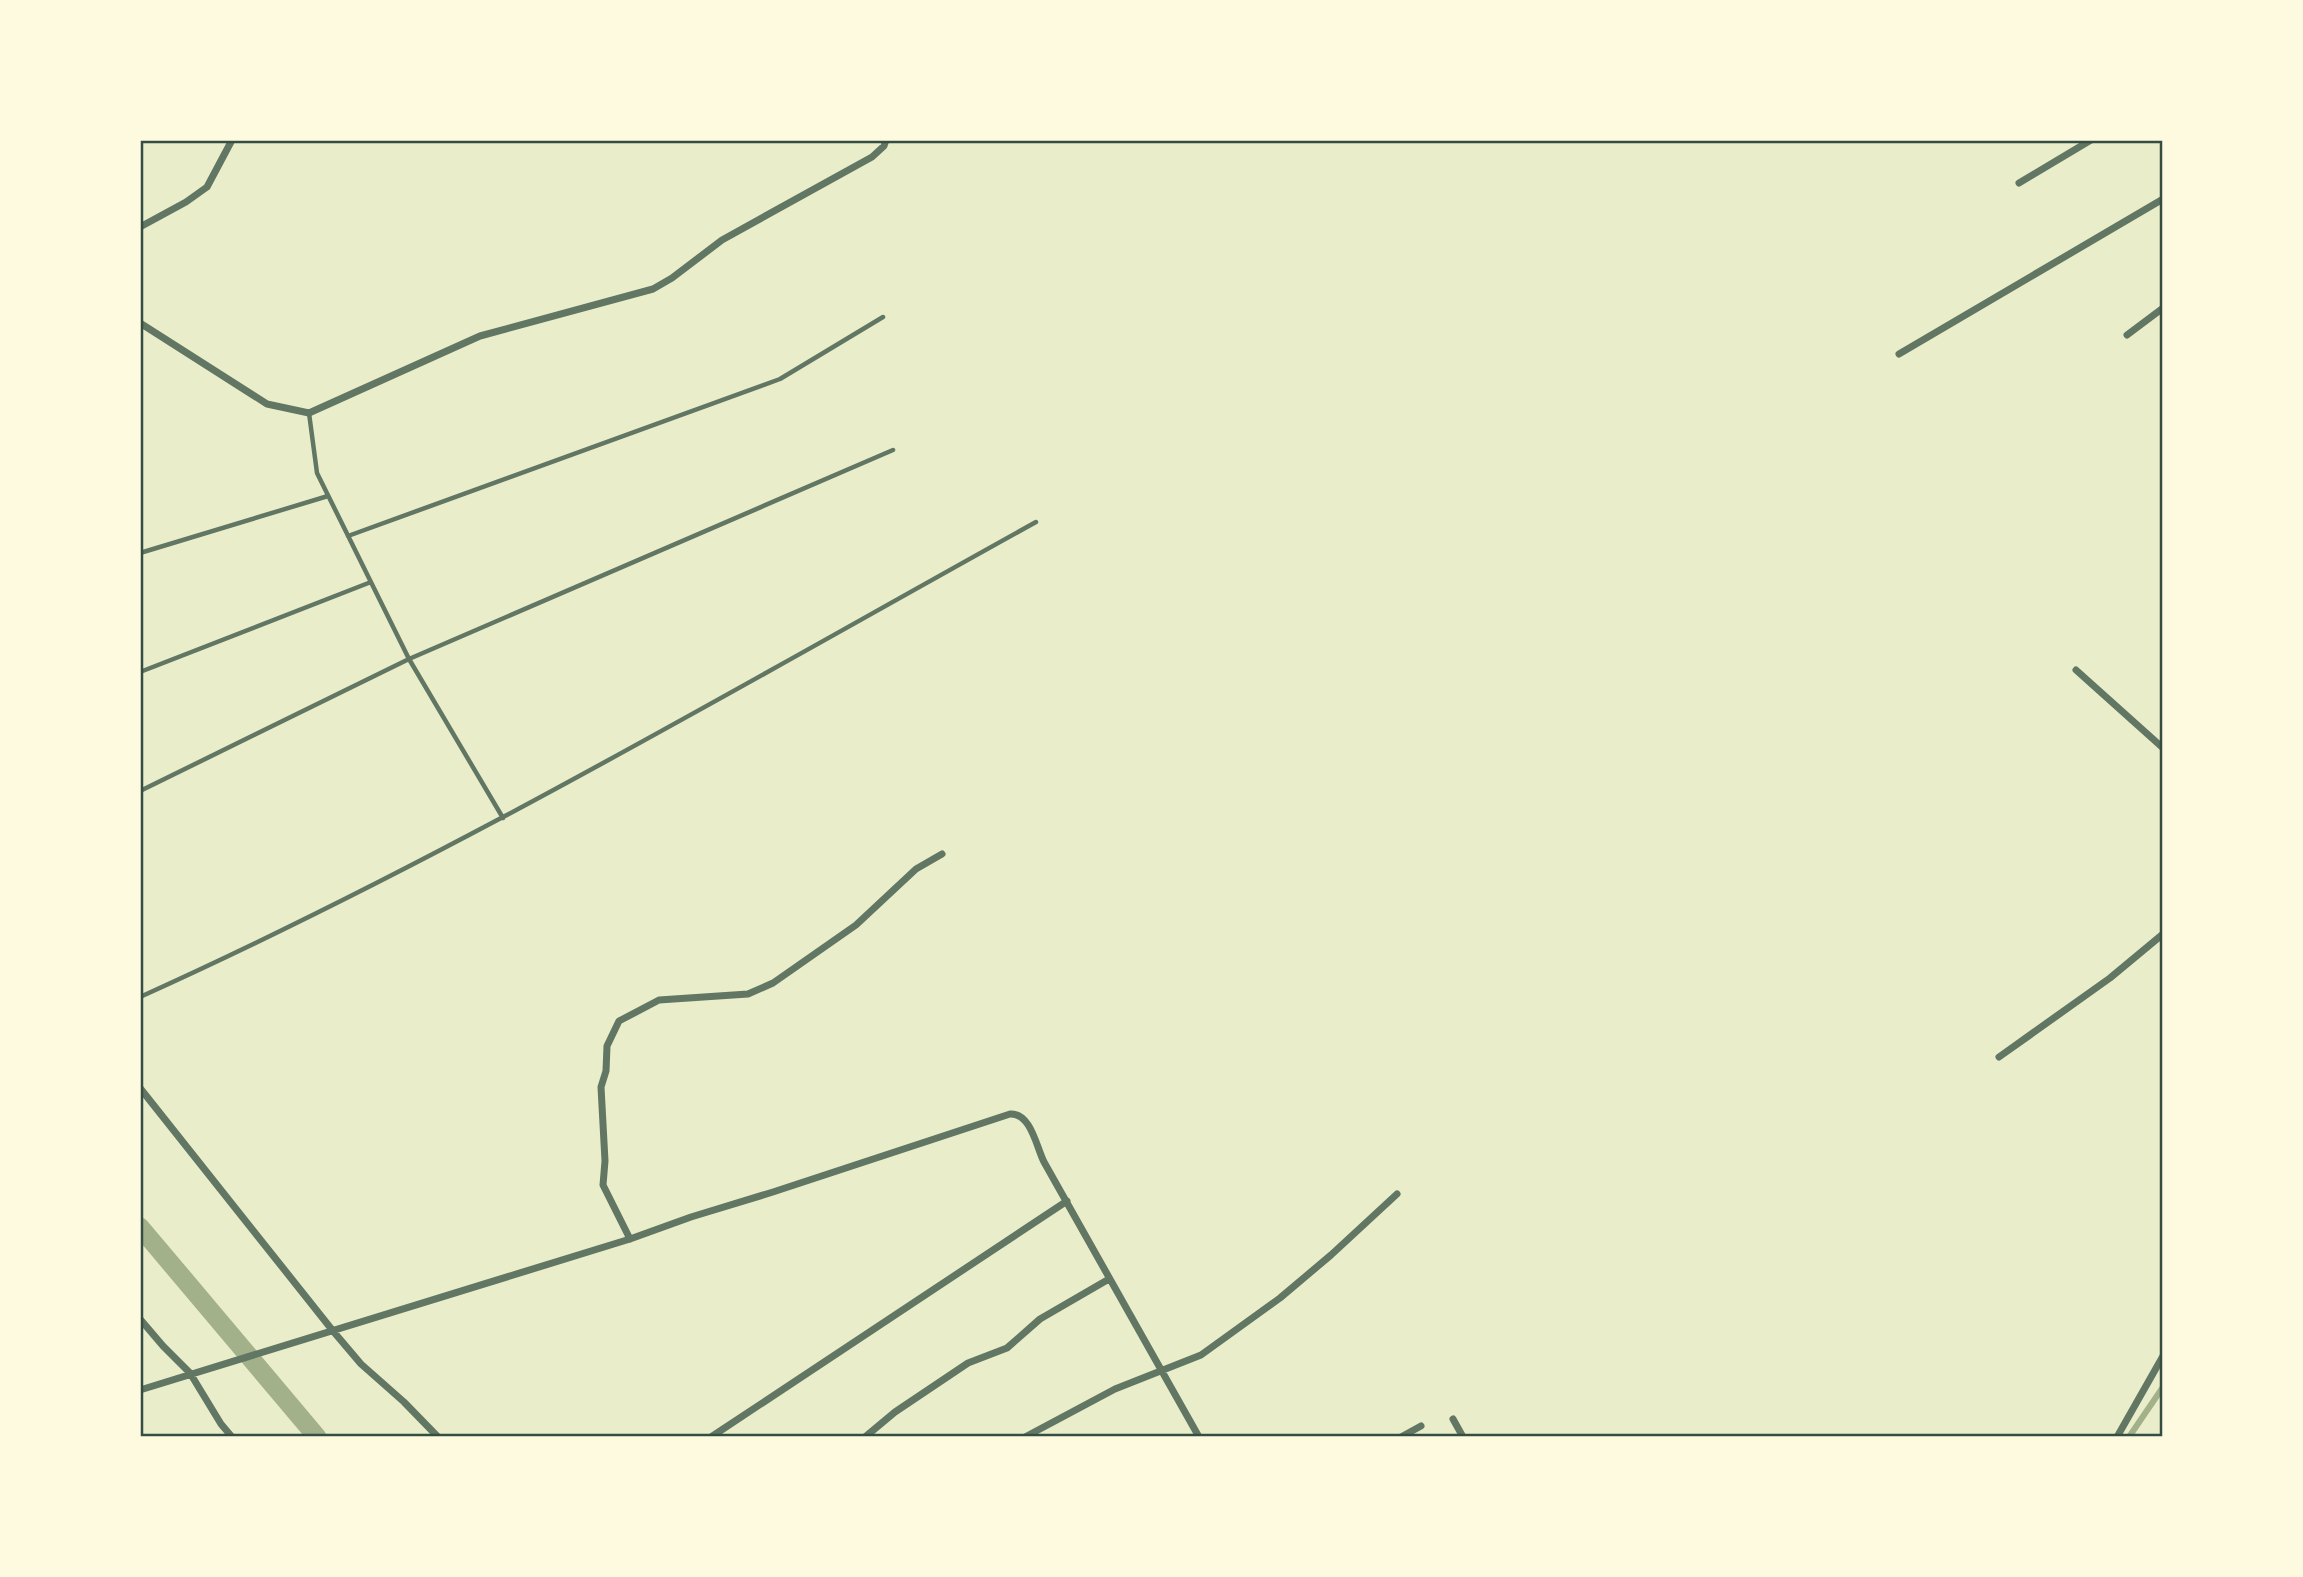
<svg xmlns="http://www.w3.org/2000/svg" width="2303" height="1577" font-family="Arial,sans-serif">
	<rect width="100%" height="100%" fill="#e9edc9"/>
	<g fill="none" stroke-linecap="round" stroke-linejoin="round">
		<path stroke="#a3b18a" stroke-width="6" d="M2129,1437l34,-50"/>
		<path stroke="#a3b18a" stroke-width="19" d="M140,1227l177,210"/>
		<path stroke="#617663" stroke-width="4.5" d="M309,413l8,60 92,186 94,159
			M348,536l432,-157 103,-62
			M140,553l188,-57
			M140,672l231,-90
			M140,791l269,-132 484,-209
			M140,997c308,-139 600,-311 896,-475"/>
		<path stroke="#617663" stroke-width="7" d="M2019,183l72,-43
			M140,227l46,-25 21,-15 25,-47
			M140,323l127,81 42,9 171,-77 173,-47 19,-11 50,-38 150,-83 12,-11 2,-6
			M2127,335l36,-27
			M1899,354l264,-155
			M2076,670l87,78
			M1999,1057l111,-79 53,-44
			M140,1088l193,243 28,33 43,38 34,35
			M630,1239l-27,-54 2,-24 -4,-74 5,-16 1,-25 12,-25 40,-21 89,-6 25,-11 83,-58 60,-56 26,-15
			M140,1319l23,27 27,27 31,51 11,13
			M140,1390l490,-151 61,-22 82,-25 237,-78c21,-1 26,32 34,48l155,275
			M1453,1419l10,18
			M711,1437l356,-236
			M865,1437l30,-25 73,-49 39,-15 33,-29 69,-40
			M1025,1437l90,-48 86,-34 79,-57 51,-43 66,-61
			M1401,1437l20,-11
			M2117,1437l46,-81"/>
	</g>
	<rect width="2303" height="1577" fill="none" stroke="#fefae0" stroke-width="284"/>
	<rect x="142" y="142" width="2019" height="1293" fill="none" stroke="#344e41" stroke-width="2.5"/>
</svg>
